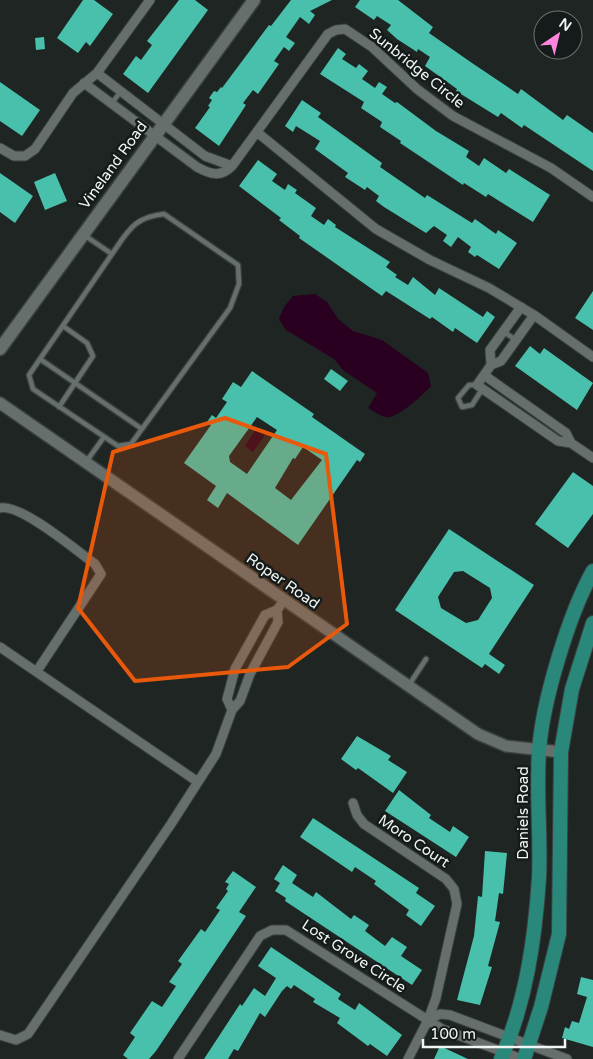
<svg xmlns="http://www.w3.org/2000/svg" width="593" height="1059" font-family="'Varela Round',sans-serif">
	<rect width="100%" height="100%" fill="#1e2523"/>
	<path fill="#290020" d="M315,294l12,8 11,17 15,12 29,9 46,33 3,13c-7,8 -35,34 -45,31 -6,-1 -13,-6 -18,-9l9,-15 -33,-22 -10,-12 -48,-29 -7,-11 5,-12 9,-11z
		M256,429l9,6 -12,17 -8,-6z"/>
	<path fill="#49c0ab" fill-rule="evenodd" d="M83,0h11l19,14 -23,32 -4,-4 -8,11 -21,-15z
		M179,0h16l13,10 -60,83 -25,-19 13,-18 5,4 11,-15 -5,-4z
		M291,0h41l-22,11 5,4 -6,9 -9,-7 -14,20 9,6 -6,8 -5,-4 -10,14 5,3 -21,30 -5,-4 -10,13 3,2 -27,41 -24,-18 15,-21 -2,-1 4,-6 -3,-2 5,-7 3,1 4,-5 1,1 47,-63 2,1z
		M360,0h38l35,27 -4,6 43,30 46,31 3,-5 42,31 4,-5 26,18v38l-69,-46 -2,3 -21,-15 -3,4 -42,-26 1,-2 -32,-23 5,-9 -12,-8 -1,3 -20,-13 -10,-9 4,-5 -14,-9 -3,4 -19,-13z
		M44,37l1,12 -9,1 -1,-12z
		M338,48l8,6 -4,5 14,9 3,-4 9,7 -6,8 13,9 4,-6 8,5 -5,7 13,9 2,-1 39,29 33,20 -3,6 13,9 5,-8 22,15 3,-4 41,26 -17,27 -45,-28 -2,3 -22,-14 -1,2 -63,-42 1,-2 -21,-14 2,-5 -21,-14 3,-6 -44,-28z
		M0,82l40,28 -18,26 -22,-15z
		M302,100l19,13 -3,4 64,46 -2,4 45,31 2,-3 45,28 3,-4 21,15 2,-4 19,13 -18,26 -22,-14 -2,2 -7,-5 3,-5 -13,-10 -7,10 -8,-6 4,-6 -13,-9 -8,7 -42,-26 -8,-6 3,-5 -12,-9 -2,3 -20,-13 3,-4 -33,-24 5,-8 -24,-15 -3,6 -8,-6z
		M258,160l19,14 -5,7 13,9 3,-6 9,6 -2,3 21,15 -5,8 13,9 4,-6 8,6 -1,2 55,35 -4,5 11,8 -2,2 13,8 5,-8 22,18 4,-7 44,29 4,-6 8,6 -18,26 -22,-15 -2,4 -21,-15 -2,2 -44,-28 -4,5 -83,-58 1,-2 -21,-16 2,-2 -42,-32z
		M0,173l33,23 -18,27 -15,-11z
		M55,173l12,28 -22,9 -11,-28z
		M593,291v39l-18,-12z
		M530,346l10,8 4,-6 49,35 -16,27 -62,-44z
		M331,369l17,12 -8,10 -16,-12z
		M252,371l62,43 -2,3 53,37 -5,8 -3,-2 -59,85 -71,-52 -9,15 -11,-8 9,-14 -32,-23 27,-38 -4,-3 5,-7 4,3 11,-16 -5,-3 11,-17 8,5zM257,417l20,13 -30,44 -17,-12 -1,-6zM303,447l19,13 -31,40 -16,-12 18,-30 2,1z
		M573,472l20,14v28l-25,34 -33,-24z
		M449,529l85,56 -45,69 16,11 -6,9 -14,-10 -3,4 -87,-58zM463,571l27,17 2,10 -14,22 -12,3 -25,-15 -3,-11 16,-25z
		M357,736l34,20 -3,4 19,12 -14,21 -35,-25 -2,2 -15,-11z
		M399,790l32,25 -2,3 21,14 3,-6 16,11 -13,20 -71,-46z
		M313,818l106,70 -3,5 19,13 -14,20 -15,-11 3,-5 -35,-26 2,-3 -21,-14 -3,5 -52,-35z
		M485,851l22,2 -4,41 -4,-1 -4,28 5,1 -12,44 4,1 -12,38 -23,-5 17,-64 4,-40 4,1z
		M283,865l14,10 -5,8 21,14 3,-5 35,27 3,-4 15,10 -4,6 20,15 7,-9 15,10 -6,9 21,14 -10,15 -127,-84 1,-3 -11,-7 5,-8 -6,-4z
		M233,871l23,16 -17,25 7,4 -90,135 -7,8h-21l-5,-4 12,-18 -5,-4 22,-32 10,6 14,-21 -7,-4 13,-18 -4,-3 23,-32 4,3 15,-22 -4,-2 12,-17 -2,-2 3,-5 -4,-2z
		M271,947l70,47 -3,5 17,11 4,-7 43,32 -15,21 -17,-12 -2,2 -31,-23 3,-5 -27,-16 2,-3 -21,-14 -3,4 -4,-3 -5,5 -17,26 -5,-4 -22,38 -4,-2 -6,10h-24l36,-55 2,2 12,-18 11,8 11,-18 -18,-12z
		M581,977l12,3v67l-31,-9 3,-11 4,2 3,-8 7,2 8,-26 -10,-3z
		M440,1046l28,13h-34z"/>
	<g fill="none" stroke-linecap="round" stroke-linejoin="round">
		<g stroke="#3b4140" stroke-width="7">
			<path id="service" d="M112,103l9,-12
				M84,235l28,19 -83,121 4,14 85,57 13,-2 99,-136 9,-24 -1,-19 -74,-51c-30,3 -36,17 -52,40
				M504,332l12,8
				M40,359l102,70
				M477,385h-8l-11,13 4,9 10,-2 11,-17
				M59,407l34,-51 -6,-13 -24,-17
				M86,462l18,-25
				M409,685l17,-26"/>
		</g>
		<g stroke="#3b4140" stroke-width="11">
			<path id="minor" d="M97,73l108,83 27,10
				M84,83l113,84c13,7 23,11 35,-1l96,-132 8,-4 9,-1 27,18 45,42 36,27 98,52 42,29
				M258,133l118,96 54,31 59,28 45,27 59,42
				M0,148l14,8h11l10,-7 38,-56 24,-20 53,-73
				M534,315l-33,46 -10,4 -14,20 81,56 13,2
				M491,365l-1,-15 31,-43
				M484,375l82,58 5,10 22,15
				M0,508c20,-5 77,43 95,56l6,10 -64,97
				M0,647l198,135
				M232,710l-5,-11 8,-30 30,-54 12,-5 3,-4
				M353,803l4,12 7,9 82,55 8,10 3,15 -21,94 -8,22 -20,39
				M428,1020l12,-6 10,1 117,44
				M0,1035l16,5 12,-6 143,-210 45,-70 16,-44 8,-9 10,-27 28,-52 -1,-12
				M178,1059l82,-123 12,-6h14l156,99 80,30"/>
		</g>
		<g stroke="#3b4140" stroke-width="14">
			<path id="tertiary" d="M0,403l478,331 28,12 55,6"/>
		</g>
		<g stroke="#3b4140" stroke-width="15">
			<path id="secondary" d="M0,349l254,-349"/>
		</g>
		<g stroke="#3b4140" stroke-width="16">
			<path id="primary" d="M501,1059c25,-57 34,-120 38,-181 2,-42 -3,-84 0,-126 3,-50 30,-138 54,-181
				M524,1059l17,-52 18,-73 2,-182 11,-63 21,-66"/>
		</g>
		<use href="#service" stroke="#676f6d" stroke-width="4.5"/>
		<use href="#minor" stroke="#676f6d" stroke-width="9"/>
		<use href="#tertiary" stroke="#676f6d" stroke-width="11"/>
		<use href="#secondary" stroke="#676f6d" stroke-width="12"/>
		<use href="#primary" stroke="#2a887b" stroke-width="14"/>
	</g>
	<path fill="#e8590c" fill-opacity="0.2" stroke="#e8590c" stroke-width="4" stroke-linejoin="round" d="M225,418l101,36 21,170 -59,43 -153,14 -57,-73 35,-156z"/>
	<g text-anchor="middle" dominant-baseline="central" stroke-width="5" stroke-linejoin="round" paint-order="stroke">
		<g font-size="15" fill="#f1f5f4" stroke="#151b1a">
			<text transform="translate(417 68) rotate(39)">Sunbridge Circle</text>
			<text transform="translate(113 165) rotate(-54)">Vineland Road</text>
			<text transform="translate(283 581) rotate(35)">Roper Road</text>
			<text transform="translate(523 813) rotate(-90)">Daniels Road</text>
			<text transform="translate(414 841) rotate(34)">Moro Court</text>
			<text transform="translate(354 956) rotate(33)">Lost Grove Circle</text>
		</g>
	</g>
	<g transform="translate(558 35) rotate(35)"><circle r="24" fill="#151b1a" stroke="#6d7271"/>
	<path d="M0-4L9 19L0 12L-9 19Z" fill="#ff85df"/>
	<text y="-8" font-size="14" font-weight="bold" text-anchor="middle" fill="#f1f5f4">N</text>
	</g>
	<path d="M423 1039v8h142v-8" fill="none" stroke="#f1f5f4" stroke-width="2.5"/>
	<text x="430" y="1039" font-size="15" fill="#f1f5f4" stroke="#151b1a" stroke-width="4" paint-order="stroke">100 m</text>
</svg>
